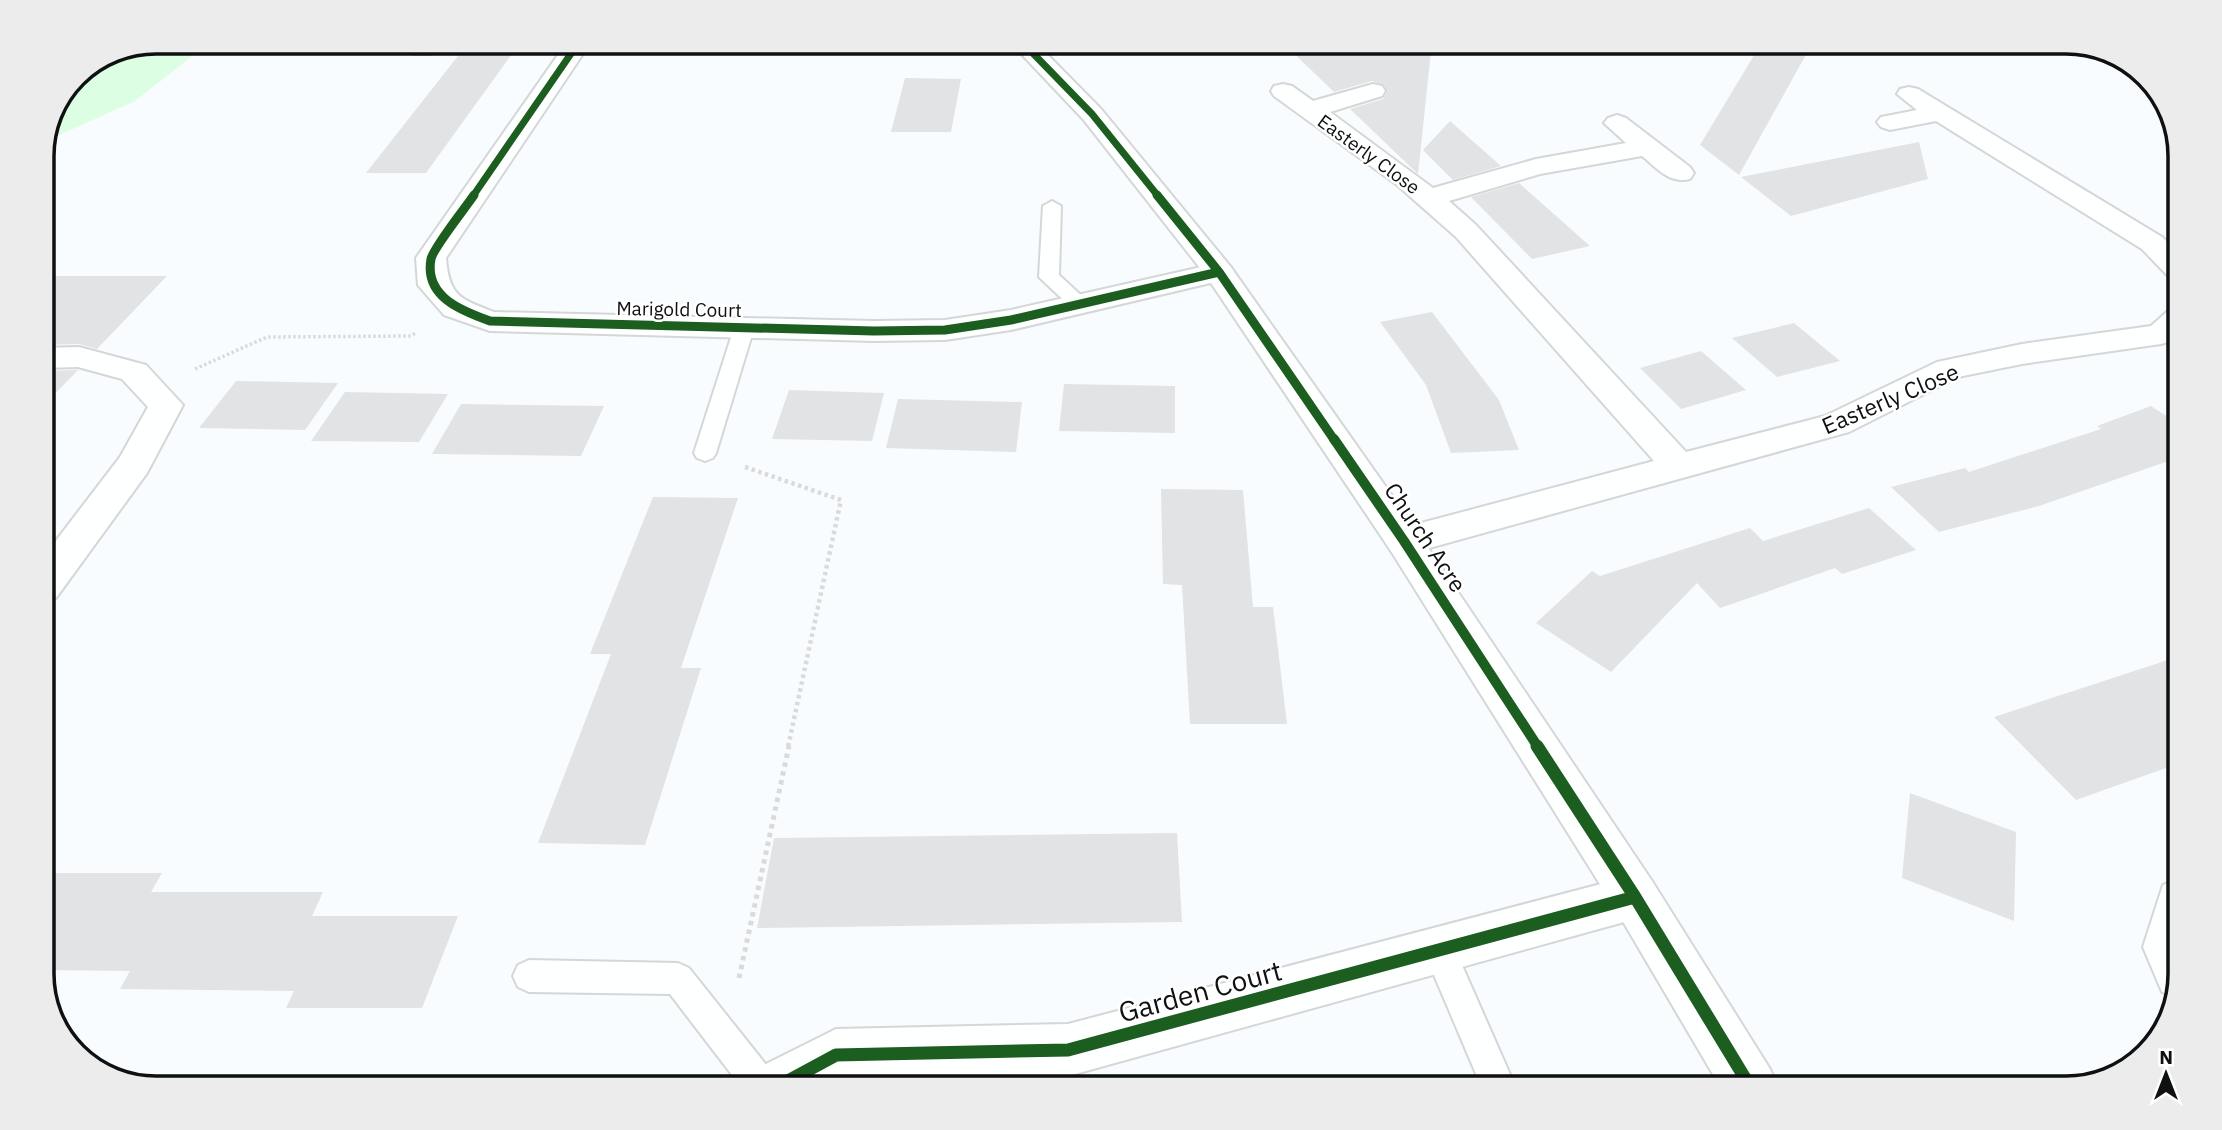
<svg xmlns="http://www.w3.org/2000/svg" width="2222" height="1130" viewBox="0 0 2222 1130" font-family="'IBM Plex Sans',sans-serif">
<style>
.green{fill:#dcfee2}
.building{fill:#e1e3e5}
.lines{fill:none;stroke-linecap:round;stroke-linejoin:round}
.service-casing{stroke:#d4d6d8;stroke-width:4}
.minor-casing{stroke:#d4d6d8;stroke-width:4}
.tertiary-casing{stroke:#d4d6d8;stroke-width:4}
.path-far3{stroke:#dadada;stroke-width:2.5;stroke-dasharray:2.5 2.5;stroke-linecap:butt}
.path-far2{stroke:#dadada;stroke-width:3.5;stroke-dasharray:2.5 2.5;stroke-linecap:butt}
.path-far1{stroke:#dadada;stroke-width:4.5;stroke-dasharray:3.5 3.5;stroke-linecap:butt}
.path{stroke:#dadada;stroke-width:5;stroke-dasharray:4.5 4.5;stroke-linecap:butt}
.service{fill:#feffff;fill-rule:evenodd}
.minor{fill:#feffff;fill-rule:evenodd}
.tertiary{fill:#feffff;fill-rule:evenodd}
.cycleway-far3-casing{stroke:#fff;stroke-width:10}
.cycleway-far2-casing{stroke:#fff;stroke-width:12}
.cycleway-far1-casing{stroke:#fff;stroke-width:15}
.cycleway-casing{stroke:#fff;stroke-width:18}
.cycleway-far3{stroke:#1b5e20;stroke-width:7}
.cycleway-far2{stroke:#1b5e20;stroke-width:9}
.cycleway-far1{stroke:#1b5e20;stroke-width:10}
.cycleway{stroke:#1b5e20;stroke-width:13}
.labels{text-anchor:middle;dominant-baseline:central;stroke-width:5;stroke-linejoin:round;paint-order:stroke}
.far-street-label{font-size:19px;fill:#0e1011;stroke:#fff}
.street-label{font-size:23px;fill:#0e1011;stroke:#fff}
.near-street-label{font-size:28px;fill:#0e1011;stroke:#fff}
.rim{fill:none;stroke:#0e1011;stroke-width:3.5}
</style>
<rect width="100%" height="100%" fill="#f9fcfe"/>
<path class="green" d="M156,42H210L135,101L46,141L76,75Z"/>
<path class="building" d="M469,42H495L512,54L426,173H366Z
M1282,42H1432L1418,174L1350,109L1383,99L1387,92L1384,85L1372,81L1334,92Z
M1762,42H1813L1739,175L1700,145Z
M905,78L961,79L951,132H891Z
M1450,121L1501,166L1453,180L1423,150Z
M1919,142L1928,179L1791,216L1741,177Z
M1519,183L1590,246L1532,259L1471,197Z
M42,276H167L97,349L79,344L42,345Z
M1432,312L1499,400L1519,450L1451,453L1426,385L1380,322Z
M1794,323L1840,361L1777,377L1732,338Z
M1701,351L1746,390L1681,409L1640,368Z
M78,370L42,407V371Z
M236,381L338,383L305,430L199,428Z
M1064,384L1175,386V433L1059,431Z
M789,390L884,393L872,441L772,439Z
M345,392L448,394L419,442L311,441Z
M898,399L1022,402L1016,452L886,448Z
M461,404L604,406L581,456L432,454Z
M2151,406L2180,425V457L2039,506L1939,532L1891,487L1965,468L1969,472L2101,429L2097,426Z
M1161,489L1243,490L1253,607H1273L1287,724H1190L1182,585L1163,584Z
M653,497L738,498L681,668H701L645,845L538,843L611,654H590Z
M1869,508L1916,550L1842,574L1835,568L1720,608L1697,583L1611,672L1536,623L1592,571L1600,576L1750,528L1763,541Z
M2180,656V763L2076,800L1994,717Z
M1910,793L2016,832L2014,921L1902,878Z
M1177,833L1182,922L757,928L774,838Z
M42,873H162L151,892H323L312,916H458L422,1008H286L294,991L120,989L130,971L42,970Z"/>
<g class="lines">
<g class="service-casing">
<path id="service" d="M1052,201L1061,206L1059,275L1086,300L1089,304L1086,308H1072L1039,277L1043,206Z
M744,322L751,324L754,328L716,453L713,458L705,461L697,458L694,453L734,328L737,324Z
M1439,934L1450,938L1516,1088H1482L1423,949L1428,938Z
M529,960L678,963L689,968L775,1076L780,1088H742L670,994L529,992L518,987L513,976L518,965Z"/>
</g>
<g class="minor-casing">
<path id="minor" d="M415,42H439L430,54H414L410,49Z
M567,42H591L446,258C449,296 460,299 494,312L874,321L945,320L1011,310L1219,263L1230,266L1234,272L1230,278L1219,281L1011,330L945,340L874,341L490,331L444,315L418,285L416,258Z
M1283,84L1292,86L1313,101L1373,84L1382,86L1385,91L1382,96L1330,112L1433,188L1536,159L1626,143L1604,123L1608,118L1617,115L1626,118L1690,167L1694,173L1690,179C1669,184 1657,168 1642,156L1540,174L1449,201L1476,225L1686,452L1825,416L1937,362L2022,344L2151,326L2169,310L2180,308V334L2172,341L2161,344L2022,364L1958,377L1849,432L1404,555L1391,551L1385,541L1391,531L1654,461L1456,237L1397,185L1274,96L1271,91L1274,86Z
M1909,87L1918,89L2162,237L2180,254V280L2169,277L2142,249L1936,121L1890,130L1881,127L1877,122L1881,117L1917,110L1897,94L1900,89Z
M79,347L146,365L183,405L147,473L56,598L42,603V559L120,457L148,407L122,379L78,367L42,368V348Z
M1635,875L1652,881L1659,897L1652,913L1635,919L1068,1076L841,1081L828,1088H748L756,1069L836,1029L1068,1024Z
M2180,879V974L2175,997L2162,992L2143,947L2163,885Z"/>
</g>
<g class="tertiary-casing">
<path id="tertiary" d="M1010,42H1035L1101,109L1230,266L1417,531L1652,881L1770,1069L1778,1088H1721L1618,913L1391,551L1207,277L1083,119Z"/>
</g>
<path class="path-far3" d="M2072,43L2151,84"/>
<path class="path-far2" d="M195,369L267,337L411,336L417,332"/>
<path class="path-far1" d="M745,467L841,500L788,747"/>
<path class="path" d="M739,978L789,746"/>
<use href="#service" class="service"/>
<use href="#minor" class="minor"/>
<use href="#tertiary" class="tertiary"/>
<g class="cycleway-far3-casing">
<path id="cycleway-far3" d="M1022,42L1092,114L1158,196
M473,196L579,42"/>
</g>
<g class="cycleway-far2-casing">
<path id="cycleway-far2" d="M474,195C466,207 433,248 431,259C424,297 462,311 490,321L874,331L945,330L1011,320L1219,272
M1157,195L1219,272L1335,441"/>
</g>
<g class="cycleway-far1-casing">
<path id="cycleway-far1" d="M1334,439L1404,541L1538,747"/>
</g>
<g class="cycleway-casing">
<path id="cycleway" d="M1537,746L1635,897L1751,1088
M775,1088L836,1055L1068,1050L1635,897"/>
</g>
<use href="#cycleway-far3" class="cycleway-far3"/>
<use href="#cycleway-far2" class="cycleway-far2"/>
<use href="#cycleway-far1" class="cycleway-far1"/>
<use href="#cycleway" class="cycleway"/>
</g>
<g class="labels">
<g class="far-street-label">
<text transform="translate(1369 154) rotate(36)">Easterly Close</text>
<text transform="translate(679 309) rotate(1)">Marigold Court</text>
</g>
<g class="street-label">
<text transform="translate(1890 398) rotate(-23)">Easterly Close</text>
<text transform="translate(1426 537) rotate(56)">Church Acre</text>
</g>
<g class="near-street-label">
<text transform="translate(1200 991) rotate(-15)">Garden Court</text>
</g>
</g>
<path d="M0 0H2222V1130H0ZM156 54H2066A102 102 0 0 1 2168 156V974A102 102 0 0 1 2066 1076H156A102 102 0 0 1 54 974V156A102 102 0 0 1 156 54Z" fill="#ececec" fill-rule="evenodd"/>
<path class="rim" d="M156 54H2066A102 102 0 0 1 2168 156V974A102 102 0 0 1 2066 1076H156A102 102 0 0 1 54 974V156A102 102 0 0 1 156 54Z"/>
<g transform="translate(2166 1074)" stroke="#ffffff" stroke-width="5" paint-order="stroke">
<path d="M0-5L12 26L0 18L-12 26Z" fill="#0e1011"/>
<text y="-10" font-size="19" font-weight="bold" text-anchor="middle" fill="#0e1011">N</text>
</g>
</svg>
